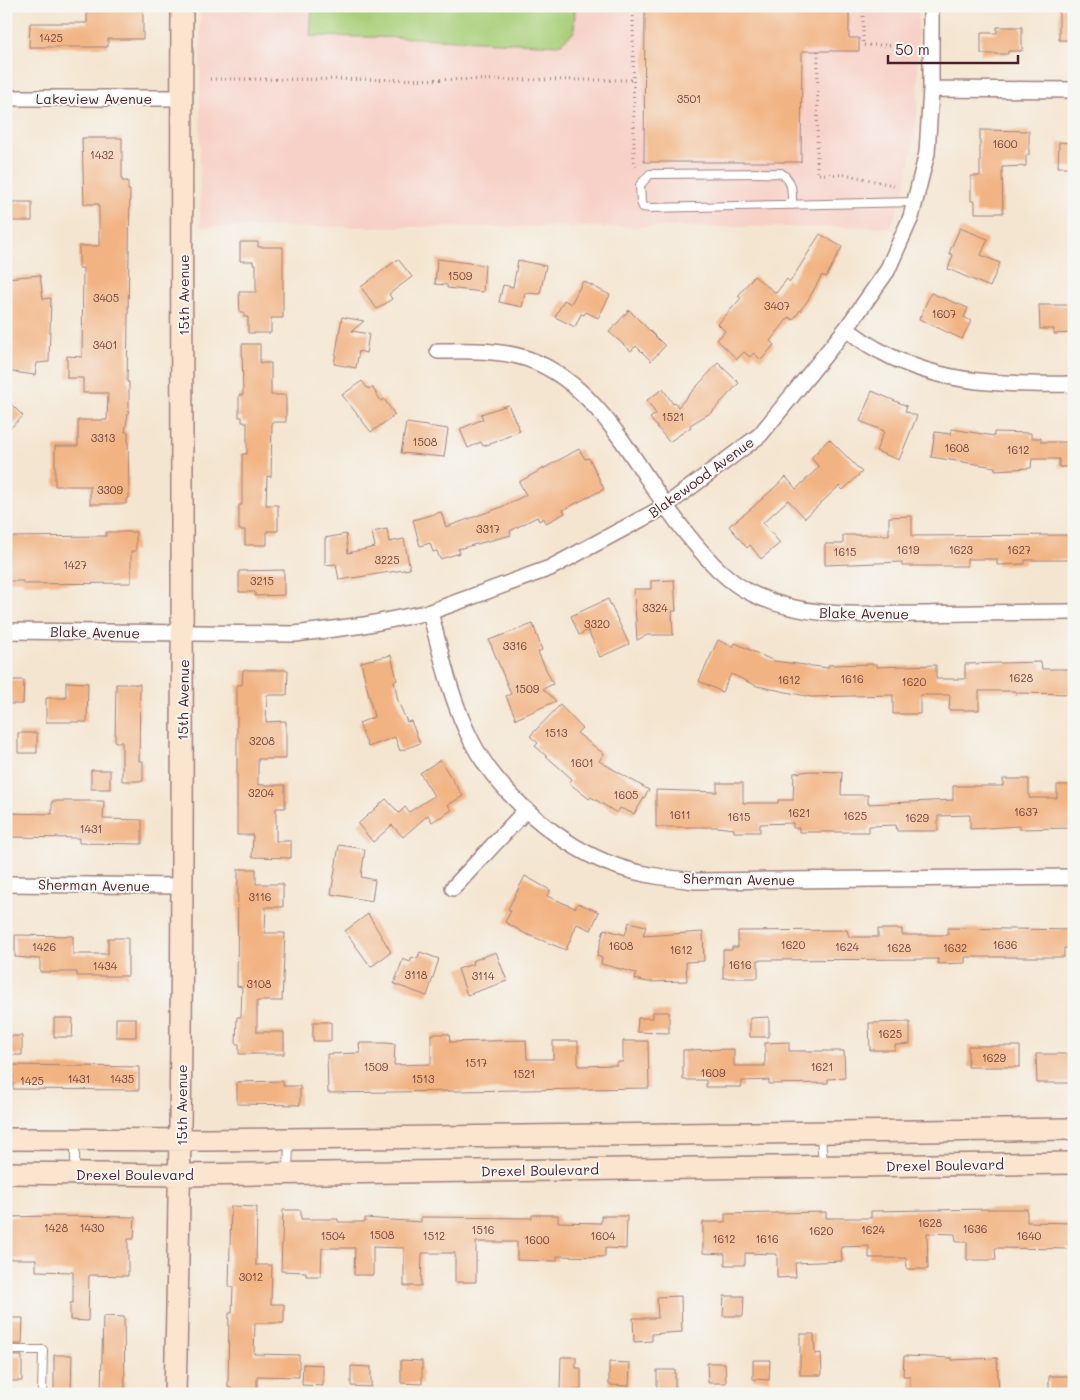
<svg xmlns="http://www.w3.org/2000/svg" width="1080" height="1400" viewBox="0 0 1080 1400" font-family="Mali,sans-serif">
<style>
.built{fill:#f7d1c8}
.green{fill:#a9cf79;stroke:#7a7752}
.building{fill:#f2b382}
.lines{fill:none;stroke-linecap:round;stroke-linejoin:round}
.lane-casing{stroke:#9f827e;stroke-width:10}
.street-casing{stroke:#9f827e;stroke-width:18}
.secondary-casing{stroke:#9f827e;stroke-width:24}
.path{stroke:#9f827e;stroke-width:3;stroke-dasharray:1 4;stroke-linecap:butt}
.lane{stroke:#fff;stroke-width:8}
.street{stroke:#fff;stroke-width:15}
.secondary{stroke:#fce5cf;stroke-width:21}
.labels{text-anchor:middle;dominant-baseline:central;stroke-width:4;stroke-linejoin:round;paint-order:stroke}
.number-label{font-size:11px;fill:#744441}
.street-label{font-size:14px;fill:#4a1f2b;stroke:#f6f6f2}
</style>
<rect width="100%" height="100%" fill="#f6f6f2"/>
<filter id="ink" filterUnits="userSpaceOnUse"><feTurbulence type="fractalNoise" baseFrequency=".02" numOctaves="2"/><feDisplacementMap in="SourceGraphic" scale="10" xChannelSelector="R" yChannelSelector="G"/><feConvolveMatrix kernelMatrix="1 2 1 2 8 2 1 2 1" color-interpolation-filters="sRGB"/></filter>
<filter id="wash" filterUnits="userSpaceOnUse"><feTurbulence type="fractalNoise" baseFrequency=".0096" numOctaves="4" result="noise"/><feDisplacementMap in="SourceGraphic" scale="20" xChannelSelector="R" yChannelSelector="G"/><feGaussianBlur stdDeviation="1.12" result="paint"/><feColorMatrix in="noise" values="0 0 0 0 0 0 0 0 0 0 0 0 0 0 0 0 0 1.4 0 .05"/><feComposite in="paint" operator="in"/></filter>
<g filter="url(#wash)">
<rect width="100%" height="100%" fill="#f4e5d0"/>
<path class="built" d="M200,6H918V97L915,136L903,196L891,227H200Z"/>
<path class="green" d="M312,6H575L574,32L559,45L418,38L310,36Z"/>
<g id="blocks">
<path class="building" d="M645,6H849V38H859V51H802L801,162H644Z
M1059,8H1074V40H1059Z
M87,9L143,10V39H108V47H29L30,23H87Z
M997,27H1022V51H1008V54H981V33H997Z
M980,130L1029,131V155H1026V166L1002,167L1003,213H975V201H971V176H980Z
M82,138H122V181H128V190H130L127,382H129V408L125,432H128L129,498L126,499V504H90V486H55V446H78V420H107L108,393H83V378H67V356L82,357L83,268H79V246H99V204H84Z
M1059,142L1074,143V167H1058Z
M12,202H32V221H12Z
M960,228L988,239L981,255L1000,263L990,287L948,269L953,255L949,253Z
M820,234L842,247L826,277L822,275L808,300L793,320L789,317L770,341L774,345L761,360L754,353L750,357L744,352L737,359L717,340L725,331L718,324L741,298L738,296L754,276L776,293L787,279L790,282Z
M240,242H258V247H283V318H271V333H248V317H244V312H240L239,292H256V264H253V261H240Z
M398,259L412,277L389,294L392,299L377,309L361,287Z
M437,259L485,265L483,292L447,288V285L435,284Z
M518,260L546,266L540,294L525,293L522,307L499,302L503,285L513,287Z
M40,275L43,299L51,298L49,362L37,363L35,375L6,371V278Z
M583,281L610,295L598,318L586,312L584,315L581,314L575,327L555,317L564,300L571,304Z
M931,293L968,308L964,317L971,321L962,339L919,319Z
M1039,305H1074V333L1054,334V329H1040Z
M629,310L665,346L651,361L636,346L631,351L609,332Z
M342,317L364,321L352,331L369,334L366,353L359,351L356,368L334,364Z
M242,344H260V363H271V395H286V422H272L271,477L267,476L266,505H278V531H267V545H245V530H239V505H242V454H247V422H242V417H239V395H243Z
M718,363L739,383L712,412L690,425L691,427L669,442L650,418L656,414L647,400L663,389L673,404L675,402L678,407Z
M362,381L368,389L372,387L381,401L384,399L395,415L371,432L342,395Z
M872,391L907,406L905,411L917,416L899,460L876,451L884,431L860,421Z
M6,399L23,416L6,432Z
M508,405L520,431L493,443L483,446L481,442L468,448L460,429L483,419L481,414Z
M406,423L448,429L444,457L401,453Z
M952,429L994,436V432L1031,433V438H1041V442H1074V467H1059V459H1032L1031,468L995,470V467L931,457L935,432L951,434Z
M829,439L862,472L843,490L839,486L805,518L788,500L763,523L780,543L761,559L750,545L747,548L729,526L752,508L786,477L796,489L819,467L811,458Z
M579,449L585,459L589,458L604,489L563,510L565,513L546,523L544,518L539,521L537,517L510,531L511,535L458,549L460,553L440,559L437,551L433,552L430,543L420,546L413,520L441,512L446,527L499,508L526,495L519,482Z
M912,516V536L1074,535V560H1025V564L997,565V559H967V566H902V562L825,565V544H843V535H889V517Z
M387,529L389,542L404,539L410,569L339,580L336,564L325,565V538L346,534L348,553L375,547L372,532Z
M106,532H136V551H131V583L23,584V581H8V537L106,536Z
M284,570V595L255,596V592H239V571Z
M674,580L676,611H672L673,635H647L637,640L634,589H651V581Z
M608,599L629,644L600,657L588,630L579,635L571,616Z
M533,624L542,650L538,652L553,684L543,689L556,701L516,719L506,696L511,694L489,640Z
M718,640L733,647L735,643L774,661L828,668V665L877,664V667L936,665V679H965V664L1041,662L1042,669H1074V694L1016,693V691H979V710H949L950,695H920V714H893V695L811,697L757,686L731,674L722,692L699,681Z
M391,655L397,680L394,681L398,701L407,722L411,721L420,743L400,751L395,737L368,747L359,723L374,717L361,662Z
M243,670H288L287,695H267L266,722L286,721V759H258V785H285V808H276V841H291V858L252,857L253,835H237V685H242Z
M6,680H24L23,704H6Z
M66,682L88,683L87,722H46V698H66Z
M116,684H140L139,761H143V781H122V742H115Z
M560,705L582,728L577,733L604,754L599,761L649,790L634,814L620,808L617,813L591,797L589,799L569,783L572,779L535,746L538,743L530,736Z
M18,733H37V753H18Z
M440,760L463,796L448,805L452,810L432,822L428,815L403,837L392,825L373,842L358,824L386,799L399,813L405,807L409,812L434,796L420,773Z
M91,770H110V789H91Z
M810,771L842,772L841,795H868V804L953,800V786H1003V779H1029V798H1057V785H1074V828L1019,829V826L970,829V815L938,816V831H897L896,825L869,826V832H799V828H793V823L760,824V832H734V829L718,827H656V790L717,792V783H743V803H778V800H793L794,773Z
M52,801H104L103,819L142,820V844L79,843V838L6,837V813L52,814Z
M339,845L365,849L361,877L375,880L372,901L331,894Z
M238,869H256V884H283V907H266L265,933H285L282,1001H257V1032H284V1054H239V1044H236L237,1017H241L242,987L237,986Z
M525,876L550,890L547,896L575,908L578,903L599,912L591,930L577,924L566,950L526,934L505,922L511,911L508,909Z
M368,914L391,952L371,967L345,931Z
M629,922L646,926L643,936L703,932L704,961L686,962L687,981L648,982L635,979L636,973L601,964L602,958L597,956L604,929L625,935Z
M948,928L1074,930V948H1064V957H965V963L938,964V959L758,960V978H723V950H732V947H738V931L847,930L849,937H878V929H902V935H948Z
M15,935L73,936V954H108V938H128V976H77V972H40V959L15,957Z
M420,952L439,959L427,996L394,984L403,959L410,962L412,957L417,959Z
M496,952L507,981L467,995L458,969L473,964L472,961Z
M653,1012H669V1033L637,1032L638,1018H653Z
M769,1017V1037H750V1018Z
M54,1018H73L72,1037H54Z
M116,1018H136V1037H116Z
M313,1022H331V1041H313Z
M910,1022V1044L895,1045V1050H870L869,1023Z
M431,1034H449L450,1042L526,1040L527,1059H553V1041H578V1066L617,1065V1062H623V1041H648L649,1088L328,1093L327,1054L360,1053L359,1043H385L395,1044L394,1065L431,1064Z
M6,1036H22V1055H6Z
M789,1042V1051H844L845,1078L828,1079V1083L769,1084V1080L742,1081V1087H706V1080H683V1050L734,1049V1066H765V1043Z
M968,1046H1020V1067H968Z
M1036,1054H1074V1083H1037Z
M13,1065L139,1067V1090L13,1089Z
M283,1081V1086H300V1105L237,1104V1082Z
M231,1206L257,1207L256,1265H272L271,1304H284V1323H255L254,1354L299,1355V1377L257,1376V1394H231V1388H228L229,1313H232L233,1287H229Z
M992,1209H1027V1222L1074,1223V1249L995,1248L996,1260H967V1242H956L955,1234L927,1233L928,1269H907L906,1258H869V1246L841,1247L842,1261L795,1263L796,1277L777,1278V1254L745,1253V1265H725V1254L703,1253V1222H725V1214L826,1212V1218H871V1211Z
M283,1210H301V1219H338V1222H365V1218L421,1222V1217L532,1218V1215H558V1222L601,1223V1216H627L626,1249L605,1248V1257L557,1256V1261L517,1260V1242H476V1282H455V1253H422L421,1286H404V1248L373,1247V1275H354L355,1248H322L321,1276H306V1272L281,1271Z
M53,1216L135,1217L134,1239H128V1276L89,1275L88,1321L70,1320V1303H73V1272L36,1271V1259H6L8,1217Z
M681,1296L682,1332L652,1334V1341L634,1342L633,1318H658L657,1297Z
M724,1296H744L743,1316H723Z
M103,1316L124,1317L125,1394H101Z
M6,1318H23L22,1344H6Z
M800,1334H814L815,1354L821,1353L822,1375H800Z
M54,1355H72L71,1394H54Z
M6,1356H22V1381H6Z
M904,1356L952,1358V1360L997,1358L999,1394H910V1376H903Z
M561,1357H576V1368H581V1390H560Z
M401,1360L422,1361V1384L401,1383Z
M753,1360H770L769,1380L753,1379Z
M609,1362L630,1363L629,1386L609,1385Z
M707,1363H725L726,1383H708Z
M303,1364L323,1365V1386L302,1385Z
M351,1366L371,1367V1387L351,1386Z
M657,1370H675V1390H657Z
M1049,1376H1074V1394H1049Z"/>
</g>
</g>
<g filter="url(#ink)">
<use href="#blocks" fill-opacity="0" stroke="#9f827e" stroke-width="1"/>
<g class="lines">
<g class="lane-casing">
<path id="lane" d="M792,205C792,191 793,181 781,173L650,174L640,185L641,202L643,207L650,208L915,202
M821,1135L823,1166
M288,1172L289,1141
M75,1173V1142
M6,1350H43L42,1394"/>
</g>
<g class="street-casing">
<path id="street" d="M931,89L1074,90
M6,98H182
M846,329C858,337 869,346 882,352C942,385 1007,385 1074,384
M438,351C468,351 499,349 528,359C605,386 640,479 690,538C708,560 728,583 755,595C809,620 868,614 926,614C975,613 1025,612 1074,612
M430,612C442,657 451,701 472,742C499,794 561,847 616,866C641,875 668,878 695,881L1074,877
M6,631L295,634L364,625L430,612L550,568L664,507L760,435L846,329L887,271L911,217L927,153L931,89V6
M6,884L181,886
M453,888L526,810"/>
</g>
<g class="secondary-casing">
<path id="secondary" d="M6,1139L208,1140L1074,1129
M6,1173L181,1175L1074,1163
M175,1394C187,931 180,469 182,6"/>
</g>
<path class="path" d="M633,6L634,162L639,169
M863,6V45H909
M818,51L817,174L849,175L896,186
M210,79L634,80"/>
<use href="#lane" class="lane"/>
<use href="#street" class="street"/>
<use href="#secondary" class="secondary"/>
</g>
</g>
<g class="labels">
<g class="number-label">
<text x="51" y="37">1425</text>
<text x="689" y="98">3501</text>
<text x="1005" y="143">1600</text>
<text x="102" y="154">1432</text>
<text x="460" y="275">1509</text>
<text x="106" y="297">3405</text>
<text x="777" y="305">3407</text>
<text x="944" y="313">1607</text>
<text x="105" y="344">3401</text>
<text x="673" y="416">1521</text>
<text x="103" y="437">3313</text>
<text x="425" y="441">1508</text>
<text x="957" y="447">1608</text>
<text x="1018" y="449">1612</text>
<text x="110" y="489">3309</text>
<text x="488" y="528">3317</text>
<text x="908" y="549">1619</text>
<text x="961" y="549">1623</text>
<text x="1019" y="549">1627</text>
<text x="845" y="551">1615</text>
<text x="387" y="559">3225</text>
<text x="75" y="564">1427</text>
<text x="262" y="580">3215</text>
<text x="655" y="607">3324</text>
<text x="597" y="623">3320</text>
<text x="515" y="645">3316</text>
<text x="1021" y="677">1628</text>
<text x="852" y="678">1616</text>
<text x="789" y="679">1612</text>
<text x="914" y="681">1620</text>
<text x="527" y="688">1509</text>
<text x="556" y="732">1513</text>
<text x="262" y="740">3208</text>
<text x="582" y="762">1601</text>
<text x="261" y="792">3204</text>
<text x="626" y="794">1605</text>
<text x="1026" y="811">1637</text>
<text x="799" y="812">1621</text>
<text x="680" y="814">1611</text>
<text x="855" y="815">1625</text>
<text x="739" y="816">1615</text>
<text x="917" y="817">1629</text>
<text x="91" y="828">1431</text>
<text x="260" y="896">3116</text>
<text x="793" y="944">1620</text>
<text x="1005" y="944">1636</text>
<text x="621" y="945">1608</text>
<text x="44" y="946">1426</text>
<text x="847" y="946">1624</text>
<text x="899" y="947">1628</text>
<text x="955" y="947">1632</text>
<text x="681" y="949">1612</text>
<text x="740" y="964">1616</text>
<text x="105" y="965">1434</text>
<text x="416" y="974">3118</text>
<text x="483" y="975">3114</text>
<text x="259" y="983">3108</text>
<text x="890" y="1033">1625</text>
<text x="994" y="1057">1629</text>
<text x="476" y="1062">1517</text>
<text x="376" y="1066">1509</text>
<text x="822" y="1066">1621</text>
<text x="713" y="1072">1609</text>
<text x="524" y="1073">1521</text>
<text x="79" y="1078">1431</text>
<text x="122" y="1078">1435</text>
<text x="423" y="1078">1513</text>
<text x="32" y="1080">1425</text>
<text x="930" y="1222">1628</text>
<text x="56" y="1227">1428</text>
<text x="92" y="1227">1430</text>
<text x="975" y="1228">1636</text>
<text x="483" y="1229">1516</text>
<text x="873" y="1229">1624</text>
<text x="821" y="1230">1620</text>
<text x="382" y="1234">1508</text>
<text x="333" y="1235">1504</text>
<text x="434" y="1235">1512</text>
<text x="603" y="1235">1604</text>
<text x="1029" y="1235">1640</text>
<text x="724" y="1238">1612</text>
<text x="767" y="1238">1616</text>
<text x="537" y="1239">1600</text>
<text x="251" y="1276">3012</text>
</g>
<g class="street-label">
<text x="94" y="98">Lakeview Avenue</text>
<text transform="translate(183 295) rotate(-90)">15th Avenue</text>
<text transform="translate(701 477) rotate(-36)">Blakewood Avenue</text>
<text transform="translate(864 613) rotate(1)">Blake Avenue</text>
<text transform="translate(95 632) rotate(1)">Blake Avenue</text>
<text transform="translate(183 700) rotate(-89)">15th Avenue</text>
<text transform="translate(739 879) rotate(1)">Sherman Avenue</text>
<text transform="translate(94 885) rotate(1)">Sherman Avenue</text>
<text transform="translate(181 1105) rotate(-90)">15th Avenue</text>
<text transform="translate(945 1165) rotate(-1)">Drexel Boulevard</text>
<text transform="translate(540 1170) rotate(-1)">Drexel Boulevard</text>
<text x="135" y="1174">Drexel Boulevard</text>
</g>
</g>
<rect width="1080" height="1400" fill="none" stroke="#f6f6f2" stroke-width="25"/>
<path d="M888 55v8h130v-8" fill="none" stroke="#4a1f2b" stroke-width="2.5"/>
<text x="895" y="55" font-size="15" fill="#4a1f2b" stroke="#f6f6f2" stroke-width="4" paint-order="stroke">50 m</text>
</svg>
